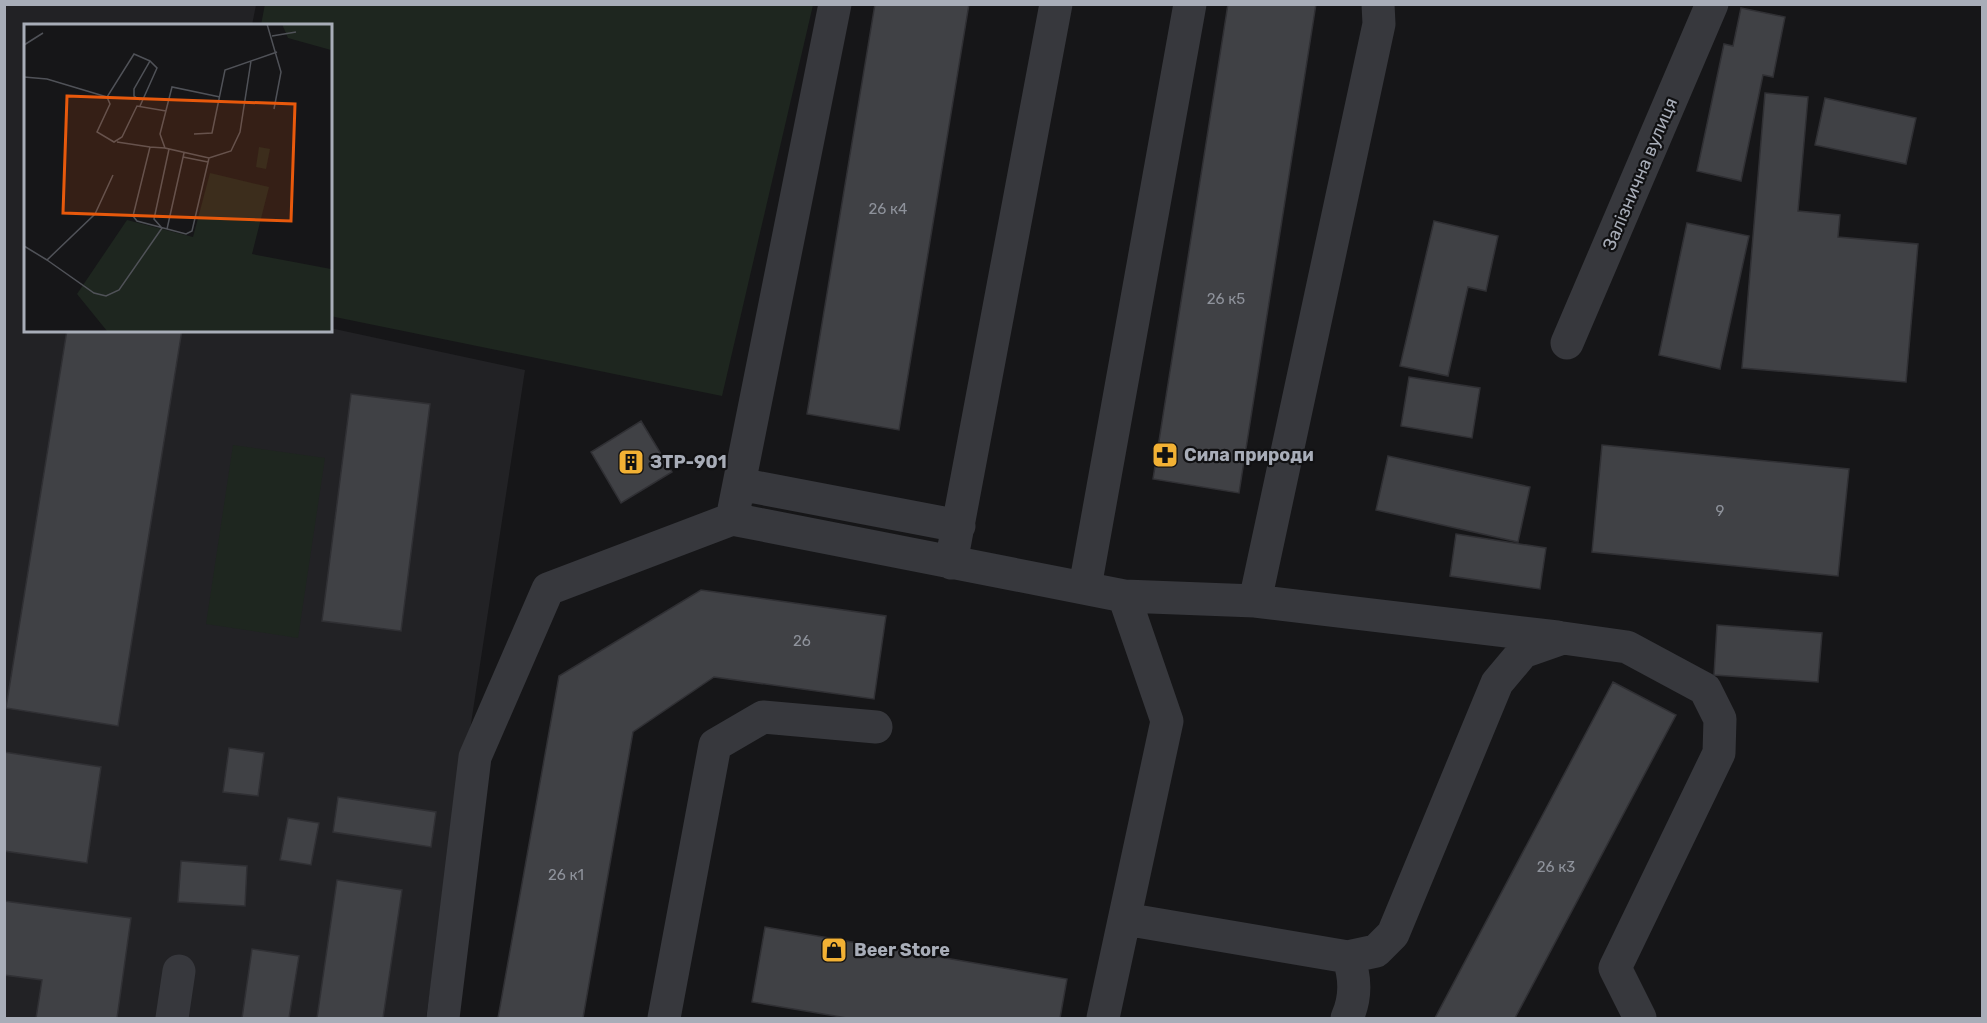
<svg xmlns="http://www.w3.org/2000/svg" width="1987" height="1023" viewBox="0 0 1987 1023" font-family="Rubik,sans-serif">
<style>
.built{fill:#222225}
.green{fill:#1e261f}
.building{fill:#404145;stroke:#303034;stroke-width:1.5}
.lines{fill:none;stroke-linecap:round;stroke-linejoin:round}
.minor{stroke:#37383d;stroke-width:33}
.labels{text-anchor:middle;dominant-baseline:central;stroke-width:4.5;stroke-linejoin:round;paint-order:stroke}
.number-label{font-size:15px;fill:#8e929b}
.street-label{font-size:18px;fill:#a8adb8;stroke:#111113}
.poi-label{font-size:18px;font-weight:bold;fill:#a8adb8;stroke:#111113;text-anchor:start}
.inset-road{fill:none;stroke:#505258;stroke-width:1.5}
.view{fill:#e8590c;fill-opacity:0.15;stroke:#e8590c;stroke-width:3}
.inset-edge{fill:none;stroke:#a8adb8;stroke-width:3}
</style>
<rect width="100%" height="100%" fill="#161618"/>
<path class="built" d="M5,5H256L252,25L26,26V330H330V328L525,370L426,1018H5Z"/>
<path class="green" d="M265,4L813,5L722,396L330,316V26L261,25Z
M233,445L325,458L298,638L206,624Z"/>
<path class="building" d="M875,4H969L899,430L807,414Z
M1228,4H1316L1239,493L1153,479Z
M1741,8L1785,17L1773,77L1763,75L1741,181L1697,171L1724,44L1733,46Z
M1765,93L1808,97L1798,211L1840,215L1838,237L1918,244L1906,382L1742,368Z
M1825,98L1916,118L1906,164L1815,145Z
M1434,221L1498,236L1486,291L1468,287L1448,376L1400,366Z
M1687,223L1749,236L1720,369L1659,355Z
M67,330H182L118,726L6,708Z
M1409,377L1480,388L1472,438L1401,426Z
M351,394L430,404L401,631L322,621Z
M641,421L672,472L621,503L591,452Z
M1602,445L1849,469L1838,576L1592,552Z
M1388,456L1530,487L1518,542L1376,510Z
M1456,534L1546,548L1540,589L1450,576Z
M701,590L886,616L874,699L714,677L633,732L583,1018H498L559,676Z
M1717,625L1822,633L1818,682L1714,675Z
M1613,682L1676,715L1515,1018H1435Z
M229,748L264,753L258,796L223,792Z
M4,752L101,767L87,863L4,851Z
M338,797L436,812L431,847L333,832Z
M288,818L319,823L311,865L280,860Z
M181,861L247,866L245,906L178,902Z
M337,880L402,890L383,1018H317Z
M4,901L131,918L117,1018H36L42,980L4,975Z
M765,927L1067,979L1060,1018H847L752,1002Z
M252,949L299,956L289,1018H242Z"/>
<g class="lines">
<path class="minor" d="M1567,343L1712,4
M739,484L959,526
M732,519L835,4
M951,563L1056,4
M1085,587L1190,4
M1124,596L1255,601L1379,24L1378,4
M1255,601L1557,637
M1125,919L1348,957L1376,951L1393,934L1497,683L1523,652L1563,638L1627,647L1705,689L1720,719L1719,753L1615,968L1640,1018
M172,1018L179,971
M443,1018L475,757L548,589L732,519L1124,596L1167,721L1103,1018
M664,1018L715,745L763,717L876,727
M1347,1018C1356,998 1356,978 1348,957"/>
</g>
<defs>
<g id="pharmacy-square" transform="scale(1.35)"><rect x="-9" y="-9" width="18" height="18" rx="4" fill="#f2b134" stroke="#111113"/><path d="M-2-6h4v4h4v4h-4v4h-4v-4h-4v-4h4Z" fill="#111"/></g>
<g id="building-square" transform="scale(1.35)"><rect x="-9" y="-9" width="18" height="18" rx="4" fill="#f2b134" stroke="#111113"/><path d="M-4-6H4V6H1V3H-1V6H-4ZM-2.5-4.3h1.7v1.8h-1.7ZM.8-4.3h1.7v1.8H.8ZM-2.5-1h1.7V.8h-1.7ZM.8-1h1.7V.8H.8Z" fill="#111"/></g>
<g id="shop-square" transform="scale(1.35)"><rect x="-9" y="-9" width="18" height="18" rx="4" fill="#f2b134" stroke="#111113"/><path d="M-5-2.5h2.3a2.7 3.5 0 0 1 5.4 0H5L5.5 6h-11ZM-1.5-2.5h3a1.5 2.3 0 0 0-3 0Z" fill="#111"/></g>
</defs>
<g fill-rule="evenodd">
<use href="#pharmacy-square" x="1165" y="455"/>
<use href="#building-square" x="631" y="462"/>
<use href="#shop-square" x="834" y="950"/>
</g>
<g class="labels">
<g class="number-label">
<text x="888" y="209">26 к4</text>
<text x="1226" y="299">26 к5</text>
<text x="1720" y="511">9</text>
<text x="802" y="641">26</text>
<text x="1556" y="867">26 к3</text>
<text x="566" y="875">26 к1</text>
</g>
<g class="street-label">
<text transform="translate(1640 174) rotate(-67)">Залізнична вулиця</text>
</g>
<g class="poi-label">
<text x="1184" y="455">Сила природи</text>
<text x="650" y="462">ЗТР-901</text>
<text x="854" y="950">Beer Store</text>
</g>
</g>
<g transform="translate(24 24)">
<rect width="308" height="308" fill="#161618"/>
<path d="M258,0H307V26L264,14ZM235,123L246,125L242,145L232,143ZM186,149L245,163L228,230L307,245V307H83L53,270L103,196L169,213Z" fill="#1e261f"/>
<path class="inset-road" d="M243,0L257,48L250,85M248,12L272,8M0,21L19,9M126,37L110,30L83,73L86,80L73,108L90,118L98,113L113,82L142,87M0,53L23,55L83,73M196,73L148,63L136,110L141,124L185,134L207,127L216,108L227,37M116,76L110,72V65L126,37L133,44L116,82M170,110L188,109L201,46L253,28M93,118L126,123M141,124L126,123L109,192L113,197L162,210L168,207L185,134M159,133L184,138M143,205L160,129M0,222L23,236L71,190L89,151M23,236L70,269L82,272L95,266L138,204L130,195L145,125"/>
<path class="view" d="M43,72L271,80L267,197L39,189Z"/>
<rect width="308" height="308" class="inset-edge"/>
</g>
<rect width="1987" height="1023" fill="none" stroke="#a8adb8" stroke-width="12"/>
</svg>
